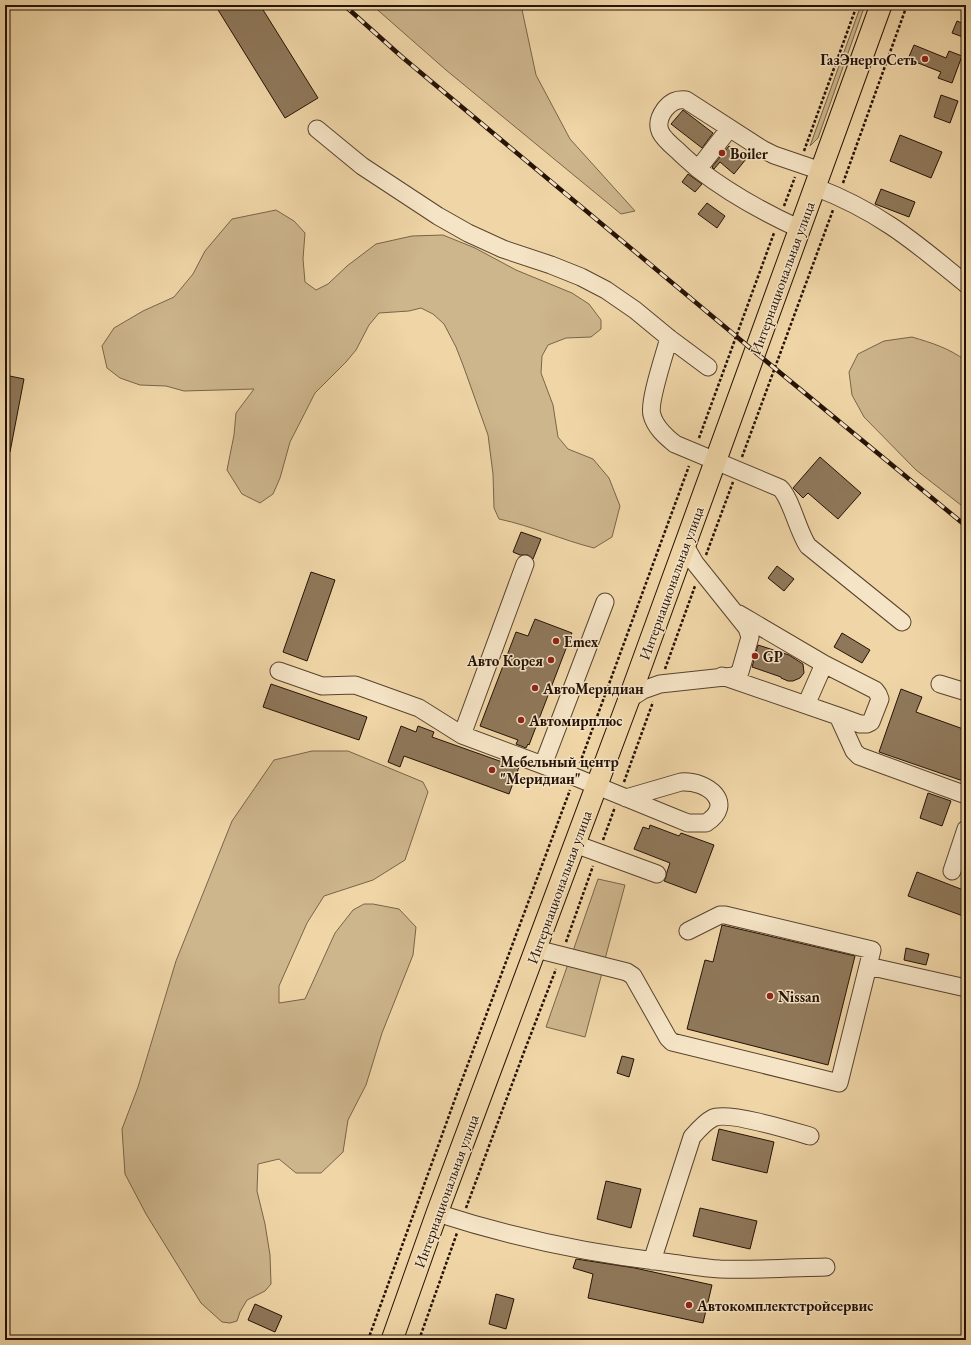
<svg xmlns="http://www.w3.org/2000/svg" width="971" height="1345" viewBox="0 0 971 1345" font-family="'EB Garamond',serif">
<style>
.green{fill:#cdb58c;stroke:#796449}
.building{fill:#8f785a;stroke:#251206}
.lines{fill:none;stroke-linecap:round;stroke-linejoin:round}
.minor-casing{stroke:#58432e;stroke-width:19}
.major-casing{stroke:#251206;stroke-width:23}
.path{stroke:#251206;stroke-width:2.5;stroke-dasharray:3 2;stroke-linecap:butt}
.minor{stroke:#f5e4c6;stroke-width:17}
.major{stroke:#f0d6a7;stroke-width:21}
.rail-casing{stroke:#251206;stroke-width:4.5}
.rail{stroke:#f5e4c6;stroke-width:3;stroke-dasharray:9;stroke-linecap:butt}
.poi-dot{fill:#8f2418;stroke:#f5e4c6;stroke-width:1.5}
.labels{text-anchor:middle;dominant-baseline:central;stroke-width:3;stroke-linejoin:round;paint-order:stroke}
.poi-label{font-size:15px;font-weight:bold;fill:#251206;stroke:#f5e4c6;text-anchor:start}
.street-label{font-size:15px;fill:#251206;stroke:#f5e4c6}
</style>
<rect width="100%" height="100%" fill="#f0d6a7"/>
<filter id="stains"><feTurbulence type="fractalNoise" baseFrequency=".005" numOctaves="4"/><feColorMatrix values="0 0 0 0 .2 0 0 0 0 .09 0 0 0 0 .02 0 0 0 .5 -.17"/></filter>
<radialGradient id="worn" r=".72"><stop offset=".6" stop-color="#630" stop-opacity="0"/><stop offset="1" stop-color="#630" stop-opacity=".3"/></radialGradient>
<path class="green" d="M372,5H521L536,75L570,139L635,211L621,214L446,70Z
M861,5H865L818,138L810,146Z
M276,210L294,221L305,233L303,259L305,282L316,290L328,284L347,266L376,244L412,236L443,235L475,248L516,270L572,293L589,304L601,320V329L591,337L566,338L548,345L542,356L541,373L553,405L558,437L568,449L593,459L609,478L620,506L612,537L594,548C562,540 532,526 499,519L494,508L493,474L488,435L463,365L456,347L444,324L433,314L421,308L409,311L379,313L369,325L356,350L346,362L315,393L290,442L280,478L273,494L260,503L242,494L227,470L234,435L236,413L254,389L184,391L166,386L140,385L120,378L107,368L102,346L114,328L143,311L174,297L193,274L205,251L232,219Z
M912,337C932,343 949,348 966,361V509L916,470L864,417L852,395L849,372L858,354L884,341Z
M312,751H348L423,782L428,792L405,860L373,880L324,896L307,923L279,986V1003L305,999L335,933L353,910L364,904H373L399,909L416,927L413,955L382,1033L366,1085L348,1120L343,1152L321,1173H296L279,1159L258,1164L257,1191L265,1224L270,1255L271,1284L265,1291L247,1300L240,1312L237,1321L230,1323L222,1322L201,1303L146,1214L125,1174L122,1129L138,1087L176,961L232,821L274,760Z
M598,879L625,885L605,959L573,951Z
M568,964L602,973L585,1037L546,1027Z"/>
<path class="building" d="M215,5H260L318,98L285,118Z
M957,21L966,25V30L963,37L952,33Z
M914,45L946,58L949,51L962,56L952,83L938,78L941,72L908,59Z
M941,95L958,101L950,123L934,117Z
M683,110L713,133L702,148L671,124Z
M900,135L942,152L931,178L890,161Z
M729,146L746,159L734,174L720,162L714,169L712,167Z
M688,174L702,184L695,192L682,182Z
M881,189L915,202L909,217L875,204Z
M707,203L725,216L717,228L698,214Z
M5,375L24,379L10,452H5Z
M820,457L861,493L838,519L808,493L803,498L793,488Z
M521,532L541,539L533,559L528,555H520L513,552Z
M777,566L794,579L784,591L768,578Z
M311,572L335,580L307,661L283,652Z
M535,619L572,633L529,745L528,744L526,748L516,744L518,740L480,726L516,632L528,636Z
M842,633L870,650L862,663L834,647Z
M758,645L789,655L803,664L804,673L800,678L793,681H788L781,678V677L752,667Z
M271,684L367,717L359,740L263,707Z
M901,689L922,697L916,712L966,730V782L879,752Z
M401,726L416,732L418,726L434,732L432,737L508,764L509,763L519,767L509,794L404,756L400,767L388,762Z
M928,793L951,801L942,826L920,818Z
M650,825L679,836L681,833L714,845L696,893L664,881L666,877L667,872L670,863L634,849L643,827L649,829Z
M917,872L966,891V917L908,896Z
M722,925L855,956L828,1065L687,1029L705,960L713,962Z
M906,948L929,954L926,965L904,960Z
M622,1056L634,1059L629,1077L617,1073Z
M719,1129L774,1142L767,1173L712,1160Z
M606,1181L641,1189L631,1228L597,1219Z
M700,1208L757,1221L750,1249L693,1236Z
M576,1259L635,1268L712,1285L703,1323L588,1298L593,1274L573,1268Z
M496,1294L514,1299L506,1329L489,1324Z
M255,1304L282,1316L275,1332L248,1320Z"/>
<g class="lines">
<g class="minor-casing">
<path id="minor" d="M317,129L362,166L438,216L468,233L503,249L551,265L581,277L606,290L635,310L669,338L708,367
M729,129L698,169C730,194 763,212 800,229
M698,169C691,163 684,157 677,150C663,138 651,128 665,109C671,102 676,99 686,100L762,149L774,155L821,171
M815,187C841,197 867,210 891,226C917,243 941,264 966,284
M669,338C665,353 648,403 652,415C655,427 665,436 675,444L780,488C791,498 798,532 808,546L902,622
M739,614L824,664L875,690L878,694L880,699L871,722L867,724H860L838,716
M279,671L322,686L355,685L419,708L462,735L575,777L678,819L688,823H706C736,804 708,780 681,782L626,798
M722,676L838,716L854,751L859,756L966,795
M940,684L966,692
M629,699L643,690L660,684L734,676L740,672L750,637L747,628L695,563L684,544
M806,705L824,664
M462,735L525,564
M543,765L605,602
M575,844L657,874
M952,871L966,829
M536,949L627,972L633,976L668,1038L672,1042L839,1083L872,950L725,915H720L688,931
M868,966L966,988
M437,1213C511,1237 586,1253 663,1262C682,1264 701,1268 720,1269C755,1270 791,1268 826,1267
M652,1261L692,1137C698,1130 705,1122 713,1118C727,1111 793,1131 810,1136"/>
</g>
<g class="major-casing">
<path id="major" d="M392,1340L437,1213L629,699L881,5"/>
</g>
<path class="path" d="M804,151L857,5
M843,183L907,5
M784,206L795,177
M699,438L774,233
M742,457L833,210
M706,555L733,482
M665,669L695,586
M580,763L689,466
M624,782L653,702
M603,840L615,807
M566,942L593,866
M466,1208L524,1052L556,969
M368,1340L459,1088L570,790
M419,1340L457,1233"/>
<use href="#minor" class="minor"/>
<use href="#major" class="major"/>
<g class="rail-casing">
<path id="rail" d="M344,5L402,57L755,352L966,526"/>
</g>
<use href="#rail" class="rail"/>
</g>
<g class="poi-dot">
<circle cx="925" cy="59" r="4"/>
<circle cx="722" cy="153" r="4"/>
<circle cx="556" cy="641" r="4"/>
<circle cx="755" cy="656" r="4"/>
<circle cx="551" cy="660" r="4"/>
<circle cx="535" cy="688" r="4"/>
<circle cx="521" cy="720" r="4"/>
<circle cx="492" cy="770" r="4"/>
<circle cx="770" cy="996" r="4"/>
<circle cx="689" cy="1305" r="4"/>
</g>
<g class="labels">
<g class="poi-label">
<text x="917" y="59" text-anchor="end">ГазЭнергоСеть</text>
<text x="730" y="153">Boiler</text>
<text x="564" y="641">Emex</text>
<text x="763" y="656">GP</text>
<text x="543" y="660" text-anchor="end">Авто Корея</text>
<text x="543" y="688">АвтоМеридиан</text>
<text x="529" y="720">Автомирплюс</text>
<text x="500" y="761">Мебельный центр<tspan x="500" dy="17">"Меридиан"</tspan></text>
<text x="778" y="996">Nissan</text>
<text x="697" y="1305">Автокомплектстройсервис</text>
</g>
<g class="street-label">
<text transform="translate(782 278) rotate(-70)">Интернациональная улица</text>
<text transform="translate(671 583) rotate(-70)">Интернациональная улица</text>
<text transform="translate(559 887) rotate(-70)">Интернациональная улица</text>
<text transform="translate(446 1191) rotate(-70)">Интернациональная улица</text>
</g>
</g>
<rect width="971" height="1345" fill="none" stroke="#f0d6a7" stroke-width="20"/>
<rect x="6" y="6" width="959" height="1333" fill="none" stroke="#251206" stroke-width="2"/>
<rect x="10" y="10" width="951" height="1325" fill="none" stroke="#251206"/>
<rect width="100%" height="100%" filter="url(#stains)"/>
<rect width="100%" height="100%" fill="url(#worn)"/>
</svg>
